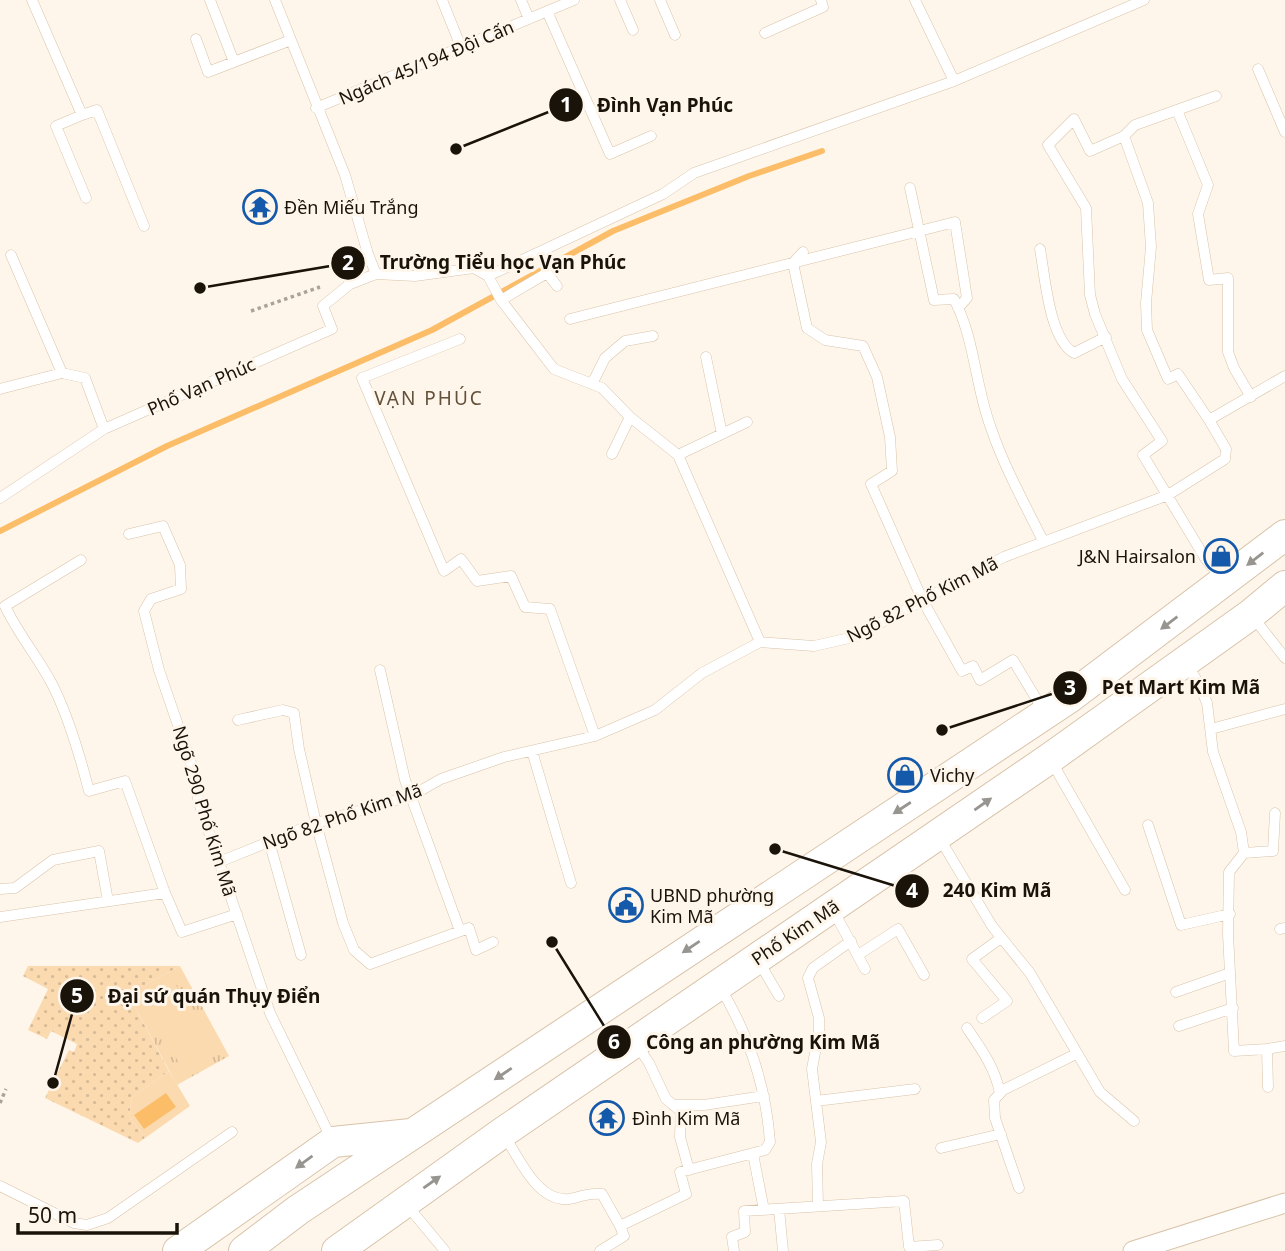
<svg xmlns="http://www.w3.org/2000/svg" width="1285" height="1251" viewBox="0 0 1285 1251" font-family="'Noto Sans',sans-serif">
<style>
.grass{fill:url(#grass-tufts)}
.garden{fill:url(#garden-dots)}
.pitch{fill:#fbdab0}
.water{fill:#fcbd68}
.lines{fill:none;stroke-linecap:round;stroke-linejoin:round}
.stream{stroke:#fcbd68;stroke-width:6}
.service-casing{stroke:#d8c3a9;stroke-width:11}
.minor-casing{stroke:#d8c3a9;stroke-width:21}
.primary-casing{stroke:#d8c3a9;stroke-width:32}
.path{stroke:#aba399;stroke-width:3.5;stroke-dasharray:3.5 3.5;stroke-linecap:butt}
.service{stroke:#fff;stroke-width:10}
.minor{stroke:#fff;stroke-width:19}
.primary{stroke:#fff;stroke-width:30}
.oneway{fill:#989591}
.labels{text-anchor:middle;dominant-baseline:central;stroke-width:6;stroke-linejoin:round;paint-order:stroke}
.street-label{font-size:18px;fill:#1a130a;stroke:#fff6eb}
.poi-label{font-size:18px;fill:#1a130a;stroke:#fff6eb;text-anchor:start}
.neighbourhood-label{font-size:19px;letter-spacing:2px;fill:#63513a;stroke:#fff6eb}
.leader{fill:none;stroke:#1a130a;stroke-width:2.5}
.callout-dot{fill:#1a130a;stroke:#fff6eb;stroke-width:2.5}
.mark-label{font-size:21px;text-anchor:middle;font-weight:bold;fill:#fff}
.callout-label{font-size:19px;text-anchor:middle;font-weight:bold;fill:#1a130a;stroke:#fff6eb;stroke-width:6;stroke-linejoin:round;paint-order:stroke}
</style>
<defs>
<pattern id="grass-tufts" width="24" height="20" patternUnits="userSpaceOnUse" patternTransform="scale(1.75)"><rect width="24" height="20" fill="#fbdab0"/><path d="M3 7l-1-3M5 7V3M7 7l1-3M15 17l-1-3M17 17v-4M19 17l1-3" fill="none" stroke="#d7ba96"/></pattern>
<pattern id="garden-dots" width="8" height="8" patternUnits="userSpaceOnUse" patternTransform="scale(1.75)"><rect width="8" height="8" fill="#fbdab0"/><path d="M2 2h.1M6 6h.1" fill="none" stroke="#d7ba96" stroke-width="1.8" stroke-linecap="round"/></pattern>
</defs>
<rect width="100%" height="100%" fill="#fff6eb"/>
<path class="grass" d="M180,966L229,1056L177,1085L128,994Z"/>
<path class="garden" d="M28,966H180L128,994L169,1071L132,1097L129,1116L145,1138L138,1143L45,1098L69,1050L74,1052L77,1044L51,1031L47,1039L28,1030L48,989L23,976Z"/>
<path class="pitch" d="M175,983L211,1051L181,1067L145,999Z
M169,1071L190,1106L145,1138L129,1116L132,1097Z"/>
<path class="water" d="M166,1093L176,1107L144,1129L134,1115Z"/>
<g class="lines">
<path class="stream" d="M0,531L167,446L432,330L613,231L749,176L822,151"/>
<g class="service-casing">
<path id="service" d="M32,0L82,115L97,110L144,226
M210,0L234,62
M275,0L345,175L368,254L376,274L415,276L474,268L488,276
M442,0L461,47
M521,0L529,19
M620,0L633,30
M660,0L675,35
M915,0L954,81
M547,11L610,154L651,136
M765,33L823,7L821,0
M196,39L208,72L291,40
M1258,69L1285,132
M1216,96L1135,125L1124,136L1090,151L1074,119L1048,145L1086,208L1090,295L1095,314L1122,379L1162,441L1143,455L1205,558L1222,579
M316,108L574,0
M1177,110L1208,185L1198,214L1209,280L1228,278V352L1234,368L1251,397
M82,115L56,126L86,198
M1124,136L1148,203L1151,247L1146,303L1147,330L1168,379L1178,374L1209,420
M910,188L934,300L954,299C975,339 975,386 991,428C1004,467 1025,504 1043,541
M1040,249C1045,276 1049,339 1074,353L1106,337
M803,252L793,263L807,328L825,340L863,346L877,377L890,437L892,471L871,484L923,601L962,671L973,666L980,680L1013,660L1043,710
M11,255L62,373
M488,276L663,194L694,173L954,81L1144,0
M488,276L501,300L554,369L602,388L630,417L678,455L760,642
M350,284L343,263L368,254
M501,300L547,273L557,286
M570,319L955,222L967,298L958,308
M460,339L362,378L444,571L461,559L477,581L511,576L525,607L550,609L595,736
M706,357L722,434
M592,384L605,358L625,341L653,336
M0,389L62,373L85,378L104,429
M612,454L630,417
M678,455L747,422
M0,498L104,429L332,329L323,306L350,284L376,274
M129,534L163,526L180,565L181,589L151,599L144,611L159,670L191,763L199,803L270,1013L332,1140
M81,560L5,606C18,634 38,657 52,684C69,717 80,756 89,791L125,781L165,893L182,932L237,914
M1253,617L1285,658
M1187,665L1198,682L1207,703L1213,752L1241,832L1244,853L1229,872L1228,934L1234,1051L1267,1049L1268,1087
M380,670L405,780L460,931
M238,720L283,710L294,713L299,749L316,823L343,923L354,950L370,964L469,928L476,950L493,942
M1211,729L1285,709
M532,751L571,883
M1054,760L1057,771L1125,890
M1148,825L1181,925L1230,914
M940,839L992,926L1030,973L1100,1092L1134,1121
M269,841L301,955
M1244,853L1273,851L1275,813
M219,862L316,823L411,796L441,779L504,757L595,736L655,710L702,673L760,642L814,646L854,637L1004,557L1168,495L1225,459L1226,449L1209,420L1285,376
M0,889L15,888L53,860L99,851L108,901
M833,910L865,969
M0,917L165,893
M1280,929L1285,928
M858,955L898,929L924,975
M759,962L779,996
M1176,992L1230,973
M982,1018L1007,1001L972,959L1001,938
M1179,1026L1233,1008
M967,1028C982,1050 995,1068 1000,1093
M637,1045L649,1063L666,1099L681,1111L680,1137L689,1170
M1267,1049L1285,1046
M816,1101L915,1089
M673,1105H704L764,1096
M505,1137C520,1159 537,1202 569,1199C583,1197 587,1192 602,1194L620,1226L686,1194L680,1172L765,1150L770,1142C766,1086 749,1035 720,987
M941,1148L1001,1134
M753,1154L764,1210
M0,1186L74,1223L87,1225L108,1218L232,1132
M1019,1188L995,1118L994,1100L1003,1090L1076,1054
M406,1204L445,1251
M818,1206L817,1164L821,1142L812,1069L819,1031V1018L808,978L813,968L851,941
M779,1209L783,1251
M600,1251L624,1236L620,1226
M734,1251L732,1237L745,1232L744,1211L904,1201L909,1247L938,1245"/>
</g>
<g class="minor-casing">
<path id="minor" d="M1133,1251L1285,1203"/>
</g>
<g class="primary-casing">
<path id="primary" d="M178,1251L333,1142L411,1134
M244,1251L298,1210L1069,698L1285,535
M337,1251L502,1133L1053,756L1250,615L1285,586"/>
</g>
<path class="path" d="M251,311L320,287
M0,1103L6,1089"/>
<use href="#service" class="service"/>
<use href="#minor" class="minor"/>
<use href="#primary" class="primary"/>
</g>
<defs><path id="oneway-solid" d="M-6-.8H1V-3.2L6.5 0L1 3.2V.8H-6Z" transform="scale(1.75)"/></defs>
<g class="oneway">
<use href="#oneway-solid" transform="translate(1255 559) rotate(142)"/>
<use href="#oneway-solid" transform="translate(1169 623) rotate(143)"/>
<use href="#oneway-solid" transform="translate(983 804) rotate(-35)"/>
<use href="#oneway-solid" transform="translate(902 808) rotate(147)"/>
<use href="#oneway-solid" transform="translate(691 947) rotate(146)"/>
<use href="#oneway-solid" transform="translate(503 1074) rotate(146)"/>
<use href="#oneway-solid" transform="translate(304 1162) rotate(144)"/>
<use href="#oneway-solid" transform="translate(432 1182) rotate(-35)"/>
</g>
<defs>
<g id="temple-ring" transform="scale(1.75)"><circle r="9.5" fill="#fff6eb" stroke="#155aaa" stroke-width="1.5"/><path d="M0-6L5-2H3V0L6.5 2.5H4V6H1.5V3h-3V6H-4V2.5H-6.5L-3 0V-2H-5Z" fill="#155aaa"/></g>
<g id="shop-ring" transform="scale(1.75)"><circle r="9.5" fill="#fff6eb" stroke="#155aaa" stroke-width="1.5"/><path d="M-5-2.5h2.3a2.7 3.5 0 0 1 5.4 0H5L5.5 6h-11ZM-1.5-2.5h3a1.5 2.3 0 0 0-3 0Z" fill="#155aaa"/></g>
<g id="civic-ring" transform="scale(1.75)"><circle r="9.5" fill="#fff6eb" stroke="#155aaa" stroke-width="1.5"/><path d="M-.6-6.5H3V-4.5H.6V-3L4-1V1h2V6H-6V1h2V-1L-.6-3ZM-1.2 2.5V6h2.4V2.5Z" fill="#155aaa"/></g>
</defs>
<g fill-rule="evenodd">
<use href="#temple-ring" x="260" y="207"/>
<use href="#shop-ring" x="1221" y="556"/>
<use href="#shop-ring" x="905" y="775"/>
<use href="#civic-ring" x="626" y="905"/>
<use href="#temple-ring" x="607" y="1118"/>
</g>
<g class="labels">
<g class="street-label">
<text transform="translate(426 62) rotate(-23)">Ngách 45/194 Đội Cấn</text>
<text transform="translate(201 386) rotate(-24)">Phố Vạn Phúc</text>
<text transform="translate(922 599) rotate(-27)">Ngõ 82 Phố Kim Mã</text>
<text transform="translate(205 811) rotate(73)">Ngõ 290 Phố Kim Mã</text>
<text transform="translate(342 816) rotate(-19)">Ngõ 82 Phố Kim Mã</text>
<text transform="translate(795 932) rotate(-34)">Phố Kim Mã</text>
</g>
<g class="poi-label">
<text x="284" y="207">Đền Miếu Trắng</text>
<text x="1196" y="556" text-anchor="end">J&amp;N Hairsalon</text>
<text x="930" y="775">Vichy</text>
<text x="650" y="895">UBND phường<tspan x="650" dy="21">Kim Mã</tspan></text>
<text x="632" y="1118">Đình Kim Mã</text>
</g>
<g class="neighbourhood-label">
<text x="429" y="398">VẠN PHÚC</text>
</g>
</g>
<path class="leader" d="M456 149L566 105M200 288L348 263M942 730L1070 688M775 849L912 891M53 1083L77 996M552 942L614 1042"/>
<g class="callout-dot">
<circle cx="456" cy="149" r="7"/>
<circle cx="200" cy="288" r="7"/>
<circle cx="942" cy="730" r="7"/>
<circle cx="775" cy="849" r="7"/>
<circle cx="53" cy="1083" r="7"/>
<circle cx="552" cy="942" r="7"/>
<circle cx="566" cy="105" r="18"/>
<circle cx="348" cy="263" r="18"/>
<circle cx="1070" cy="688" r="18"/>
<circle cx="912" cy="891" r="18"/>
<circle cx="77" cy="996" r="18"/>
<circle cx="614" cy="1042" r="18"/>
</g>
<g class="mark-label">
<text x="566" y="112">1</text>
<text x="348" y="270">2</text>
<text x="1070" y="695">3</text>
<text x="912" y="898">4</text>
<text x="77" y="1003">5</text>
<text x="614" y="1049">6</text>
</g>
<g class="callout-label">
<text x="665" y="112">Đình Vạn Phúc</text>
<text x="503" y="269">Trường Tiểu học Vạn Phúc</text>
<text x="1181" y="694">Pet Mart Kim Mã</text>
<text x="997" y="897">240 Kim Mã</text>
<text x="214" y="1003">Đại sứ quán Thụy Điển</text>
<text x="763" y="1049">Công an phường Kim Mã</text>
</g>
<path d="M18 1223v10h159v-10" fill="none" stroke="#1a130a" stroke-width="3.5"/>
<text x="28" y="1223" font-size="21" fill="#1a130a" stroke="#fff6eb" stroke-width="5" paint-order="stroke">50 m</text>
</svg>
